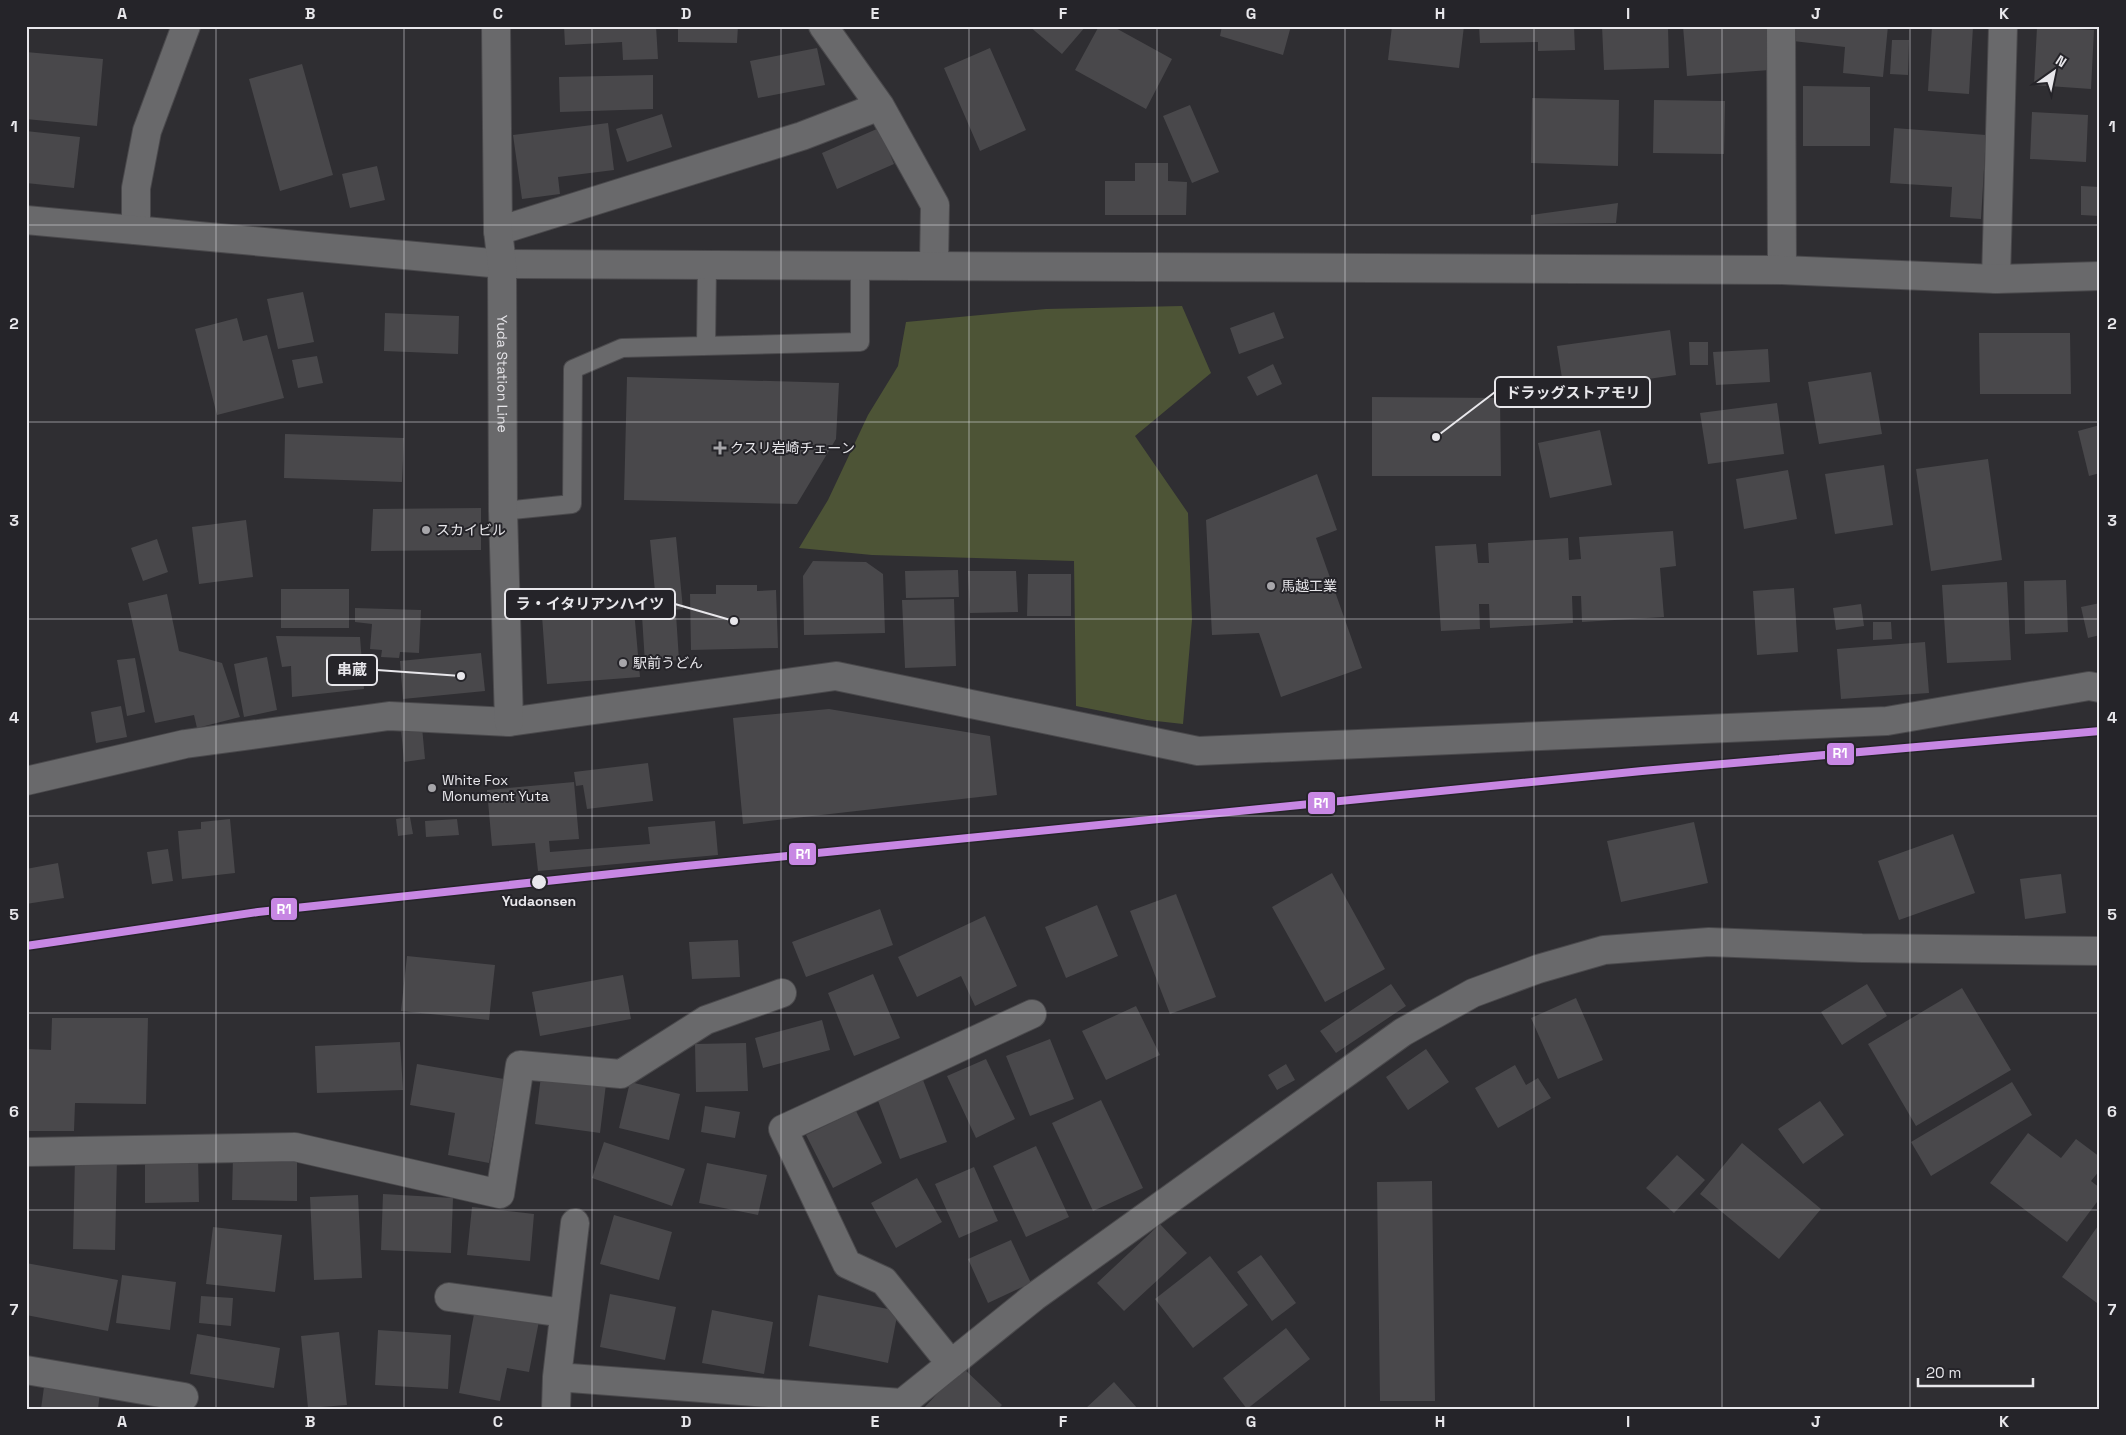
<svg xmlns="http://www.w3.org/2000/svg" width="2126" height="1435" viewBox="0 0 2126 1435" font-family="'Space Grotesk','Noto Sans JP',sans-serif">
<style>
.green{fill:#4d5436}
.building{fill:#49484b}
.lines{fill:none;stroke-linecap:round;stroke-linejoin:round}
.service-casing{stroke:#4a494c;stroke-width:20}
.minor-casing{stroke:#4a494c;stroke-width:30}
.tertiary-casing{stroke:#4a494c;stroke-width:30}
.secondary-casing{stroke:#4a494c;stroke-width:30}
.service{stroke:#69696b;stroke-width:18}
.minor{stroke:#69696b;stroke-width:28}
.tertiary{stroke:#69696b;stroke-width:28}
.secondary{stroke:#69696b;stroke-width:28}
.rail-1-casing{stroke:#252429;stroke-width:11}
.rail-1{stroke:#c787e3;stroke-width:8}
.grid{fill:none;stroke:#e8e7eb;stroke-width:1;stroke-opacity:0.55}
.poi-dot{fill:#a7a6aa;stroke:#252429;stroke-width:2}
.stop-dot{fill:#e8e7eb;stroke:#252429;stroke-width:2}
.labels{text-anchor:middle;dominant-baseline:central;stroke-width:4;stroke-linejoin:round;paint-order:stroke}
.street-label{font-size:14px;fill:#e8e7eb;stroke:#252429}
.poi-label{font-size:14px;fill:#e8e7eb;stroke:#252429;text-anchor:start}
.stop-label{font-size:14px;font-weight:bold;fill:#e8e7eb;stroke:#252429}
.leader{fill:none;stroke:#e8e7eb;stroke-width:2}
.callout-dot{fill:#e8e7eb;stroke:#252429;stroke-width:2}
.callout{fill:#252429;stroke:#e8e7eb;stroke-width:2}
.callout-label{font-size:15px;text-anchor:middle;font-weight:bold;fill:#e8e7eb}
.line-badge{stroke:#252429;stroke-width:2}
.badge-label{font-size:14px;text-anchor:middle;font-weight:bold;fill:#fff}
.neatline{fill:none;stroke:#e8e7eb;stroke-width:2}
.grid-label{font-size:16px;text-anchor:middle;font-weight:bold;fill:#e8e7eb}
</style>
<rect width="100%" height="100%" fill="#2f2e32"/>
<path class="green" d="M1182,306L1211,373L1135,436L1188,513L1192,620L1183,724L1147,720L1076,706L1074,561L872,555L799,548L828,500L868,415L898,366L906,322L1046,309Z"/>
<path class="building" d="M564,26H656L658,59L623,60L622,42L565,45Z
M678,26H738L737,43L678,42Z
M1029,26H1086L1062,54Z
M1099,26H1112L1172,59L1146,109L1075,70Z
M1222,26H1291L1283,55L1220,36Z
M1392,26H1464L1459,68L1388,60Z
M1479,26H1574L1575,50L1538,51V42L1480,43Z
M1602,26H1668L1669,68L1604,70Z
M1683,26H1766L1770,70L1687,76Z
M1795,26H1888L1883,77L1843,73L1845,47L1793,41Z
M1932,26L1973,27L1969,94L1928,91Z
M2037,27L2094,30L2091,89L2034,85Z
M1892,40H1909L1908,75L1890,74Z
M817,48L825,85L758,98L750,61Z
M990,48L1026,130L980,151L944,68Z
M26,52L103,59L97,126L26,119Z
M302,64L333,175L280,191L249,79Z
M653,75V109L560,112L559,77Z
M1803,86L1870,87V146H1803Z
M1532,98L1619,100L1618,166L1531,163Z
M1654,100L1725,101L1724,154L1653,153Z
M1190,105L1219,172L1192,183L1163,116Z
M2032,112L2088,115L2086,162L2030,159Z
M662,114L672,147L627,162L616,129Z
M608,123L614,170L558,177L560,194L522,199L513,135Z
M879,128L894,164L837,189L822,153Z
M1894,128L1986,135L1981,219L1950,217L1952,187L1890,183Z
M26,131L80,137L74,188L26,183Z
M1135,163H1168V181L1187,182L1186,215H1105V181H1135Z
M377,166L385,200L350,208L342,174Z
M2081,186L2100,187V216L2081,215Z
M1618,203L1616,223L1531,224V215Z
M303,292L314,342L278,349L267,299Z
M1274,312L1284,338L1239,354L1230,328Z
M385,313L459,316L458,354L384,351Z
M237,318L243,341L267,335L284,398L217,415L195,329Z
M1670,330L1676,375L1564,391L1557,346Z
M1979,333H2070L2071,394H1980Z
M1689,342H1708V365H1690Z
M1768,349L1770,382L1716,385L1713,352Z
M317,356L323,383L298,388L292,360Z
M1273,364L1282,384L1257,396L1247,377Z
M1871,372L1882,434L1819,444L1808,382Z
M627,377L839,383L836,439L797,504L624,500Z
M1372,397L1500,398L1501,476H1372Z
M1777,403L1784,454L1708,464L1700,413Z
M2100,425V473L2089,476L2078,431Z
M1600,430L1612,485L1550,498L1538,443Z
M285,434L404,438L402,482L284,478Z
M1988,459L2002,560L1931,571L1916,469Z
M1884,465L1893,525L1835,534L1825,474Z
M1788,470L1797,519L1744,529L1736,479Z
M1317,474L1337,530L1316,538L1362,668L1281,697L1259,633L1212,635L1206,520Z
M481,508V550L371,551L373,509Z
M246,520L253,577L199,584L192,527Z
M1673,531L1676,566L1660,568L1664,617L1582,622L1581,596H1572L1573,623L1490,628L1489,604H1479L1480,629L1441,631L1435,546L1476,544L1478,563H1489L1488,543L1568,538L1569,560L1581,559L1579,537Z
M676,537L683,609L657,612L650,540Z
M157,539L168,572L143,581L131,548Z
M813,561L866,562L883,574L885,633L804,635L803,576Z
M958,570L959,597L906,598L905,571Z
M968,571H1016L1018,612L970,613Z
M1028,574H1071V616H1027Z
M2066,580L2068,632L2025,634L2024,581Z
M2007,582L2011,660L1947,663L1942,585Z
M716,585H757V591L776,590L778,648L691,650L690,594H716Z
M1794,588L1798,652L1757,655L1753,591Z
M281,589H349V628H281Z
M167,594L179,651L222,663L240,717L197,728L194,715L155,723L128,603Z
M954,599L956,666L905,668L902,600Z
M2100,603V635L2088,638L2081,607Z
M1861,604L1864,626L1836,630L1833,608Z
M355,608L421,610L419,653L400,652L399,658L381,657L382,650L370,649L372,624L355,622Z
M634,610L640,677L547,684L542,616Z
M676,614L679,660L645,663L642,616Z
M1873,622H1891L1892,639L1873,640Z
M276,636L360,637L364,689L292,697L291,666L282,667Z
M1925,642L1929,693L1841,699L1837,649Z
M481,653L485,691L403,699L400,661Z
M267,657L277,710L244,717L234,664Z
M135,658L145,712L127,716L117,660Z
M121,706L127,737L96,743L91,712Z
M829,709L990,736L997,795L743,824L733,718Z
M422,727L425,759L404,762L401,729Z
M648,763L653,801L587,809L583,785L576,786L574,772Z
M574,782L579,839L549,841L550,852L650,844L648,827L715,821L718,855L538,871L535,843L492,846L487,790Z
M410,817L413,834L398,836L396,819Z
M230,819L235,873L182,879L178,831L201,829V822Z
M457,819L459,835L426,837L425,821Z
M1694,822L1708,883L1621,902L1607,841Z
M1953,834L1975,893L1899,920L1878,861Z
M168,849L173,881L152,884L147,852Z
M58,863L64,898L26,904V869Z
M1332,873L1385,969L1325,1002L1272,907Z
M2061,874L2066,913L2025,919L2020,879Z
M1176,894L1216,997L1170,1014L1130,911Z
M1097,905L1118,956L1066,978L1045,927Z
M880,909L893,945L806,977L792,942Z
M985,916L1017,986L975,1006L961,976L917,997L898,957Z
M738,940L740,977L692,979L689,942Z
M407,956L495,965L489,1020L401,1011Z
M873,974L900,1038L854,1056L828,993Z
M623,975L631,1019L540,1036L532,992Z
M1391,984L1406,1006L1336,1053L1320,1031Z
M1867,984L1887,1016L1842,1045L1821,1012Z
M1962,988L2011,1070L1916,1126L1868,1044Z
M1576,998L1603,1060L1558,1079L1531,1018Z
M1136,1006L1160,1055L1106,1080L1082,1031Z
M52,1018H148L146,1104L75,1103L74,1131H26V1049L51,1050Z
M822,1020L830,1050L763,1068L755,1038Z
M1050,1039L1074,1099L1030,1116L1006,1056Z
M400,1042L403,1090L317,1093L315,1046Z
M746,1043L748,1091L696,1092L695,1044Z
M1426,1049L1449,1082L1408,1110L1386,1077Z
M986,1059L1015,1119L976,1138L947,1076Z
M417,1064L504,1079L489,1163L448,1155L455,1113L410,1105Z
M1286,1064L1295,1080L1277,1090L1268,1075Z
M1515,1065L1526,1085L1538,1078L1551,1098L1498,1128L1475,1088Z
M541,1076L606,1084L600,1133L535,1124Z
M923,1080L947,1142L900,1159L877,1098Z
M630,1082L680,1094L669,1140L619,1128Z
M2012,1082L2032,1115L1931,1176L1911,1142Z
M1101,1100L1143,1188L1093,1211L1052,1123Z
M1820,1101L1844,1135L1803,1164L1778,1129Z
M705,1106L740,1112L735,1138L701,1132Z
M856,1111L882,1163L833,1188L806,1135Z
M2028,1133L2061,1158L2076,1139L2100,1157V1170L2091,1181L2100,1188V1198L2067,1242L1990,1183Z
M604,1142L685,1169L672,1206L592,1178Z
M1742,1143L1821,1209L1779,1259L1700,1194Z
M1036,1146L1069,1217L1026,1237L993,1166Z
M1677,1155L1705,1180L1674,1213L1646,1188Z
M233,1156H297V1201L232,1200Z
M75,1157L117,1158L115,1250L73,1249Z
M198,1157L199,1202L145,1203V1159Z
M707,1163L767,1175L758,1215L699,1203Z
M974,1167L998,1221L959,1238L935,1184Z
M917,1178L942,1222L896,1248L871,1203Z
M1432,1181L1435,1401H1380L1377,1182Z
M383,1194L453,1198L451,1253L381,1250Z
M358,1195L362,1278L314,1280L310,1197Z
M472,1207L534,1214L530,1261L467,1255Z
M614,1215L672,1232L659,1280L600,1264Z
M2100,1223V1299L2097,1303L2062,1277Z
M1160,1224L1187,1253L1124,1311L1097,1283Z
M213,1227L282,1235L275,1292L206,1284Z
M1011,1240L1031,1283L988,1303L968,1259Z
M1261,1255L1296,1303L1272,1321L1237,1272Z
M1210,1256L1248,1305L1193,1348L1155,1299Z
M26,1263L118,1280L108,1331L26,1315Z
M122,1275L176,1282L170,1330L116,1323Z
M610,1294L676,1307L665,1360L600,1347Z
M818,1295L898,1311L888,1363L809,1346Z
M201,1296L233,1298L231,1326L199,1323Z
M475,1309L539,1321L529,1372L507,1368L500,1401L459,1393Z
M712,1310L773,1322L764,1374L702,1363Z
M1286,1328L1310,1359L1247,1409L1223,1378Z
M378,1330L451,1335L448,1389L375,1385Z
M339,1332L347,1405L308,1408L301,1336Z
M197,1334L280,1348L274,1388L190,1374Z
M962,1367L1002,1405L998,1409H923Z
M1114,1382L1138,1409H1085Z
M44,1387L100,1393L98,1409H41Z"/>
<g class="lines">
<g class="service-casing">
<path id="service" d="M706,346L707,265
M503,511L572,504L573,369L622,348L860,342V267"/>
</g>
<g class="minor-casing">
<path id="minor" d="M823,26L880,106L935,205L934,265
M1781,26L1782,270
M136,230V188L147,131L186,26
M498,231L802,136L880,106
M1996,279L2003,26
M26,781L185,744L389,716L509,722L836,676L1198,751L1887,721L2089,686L2100,688
M26,1152L295,1147L500,1194L520,1065L621,1074L706,1020L782,993
M449,1297L564,1313
M951,1364L884,1281L847,1264L783,1129L1032,1014
M26,1370L184,1397
M557,1377L575,1223
M556,1409L557,1377L901,1403
M895,1409L1034,1297L1403,1032L1473,993L1538,969L1604,950L1709,942L1862,948L2100,951"/>
</g>
<g class="tertiary-casing">
<path id="tertiary" d="M26,220L502,264L1782,270L1996,279L2100,276"/>
</g>
<g class="secondary-casing">
<g id="secondary">
<path id="s1" d="M496,26L498,231L502,264L503,511L509,722"/>
</g>
</g>
<use href="#service" class="service"/>
<use href="#minor" class="minor"/>
<use href="#tertiary" class="tertiary"/>
<use href="#secondary" class="secondary"/>
<g class="rail-1-casing">
<path id="rail-1" d="M26,946L258,912L686,866L1642,771L2100,731"/>
</g>
<use href="#rail-1" class="rail-1"/>
</g>
<path class="grid" d="M216,26V1409M404,26V1409M592,26V1409M781,26V1409M969,26V1409M1157,26V1409M1345,26V1409M1534,26V1409M1722,26V1409M1910,26V1409M26,225H2100M26,422H2100M26,619H2100M26,816H2100M26,1013H2100M26,1210H2100"/>
<g class="poi-dot">
<path d="M717.5 440.5h5v5h5v5h-5v5h-5v-5h-5v-5h5z"/>
<circle cx="426" cy="530" r="5"/>
<circle cx="1271" cy="586" r="5"/>
<circle cx="623" cy="663" r="5"/>
<circle cx="432" cy="788" r="5"/>
</g>
<circle class="stop-dot" cx="539" cy="882" r="8"/>
<g class="labels">
<g class="street-label">
<text stroke="none"><textPath href="#s1" startOffset="348">Yuda Station Line</textPath></text>
</g>
<g class="poi-label">
<text x="730" y="448">クスリ岩崎チェーン</text>
<text x="436" y="530">スカイビル</text>
<text x="1281" y="586">馬越工業</text>
<text x="633" y="663">駅前うどん</text>
<text x="442" y="780">White Fox<tspan x="442" dy="16">Monument Yuta</tspan></text>
</g>
<g class="stop-label">
<text x="539" y="901">Yudaonsen</text>
</g>
</g>
<path class="leader" d="M1436 437L1495 392M734 621L675 604M461 676L377 670"/>
<g class="callout-dot">
<circle cx="1436" cy="437" r="5"/>
<circle cx="734" cy="621" r="5"/>
<circle cx="461" cy="676" r="5"/>
</g>
<g class="callout">
<rect x="1495" y="377" width="155" height="30" rx="5"/>
<rect x="505" y="589" width="170" height="30" rx="5"/>
<rect x="327" y="655" width="50" height="30" rx="5"/>
</g>
<g class="callout-label">
<text x="1573" y="398">ドラッグストアモリ</text>
<text x="590" y="609">ラ・イタリアンハイツ</text>
<text x="352" y="675">串蔵</text>
</g>
<g class="line-badge">
<rect x="1826" y="742" width="29" height="24" rx="5" fill="#c787e3"/>
<rect x="1307" y="791" width="29" height="24" rx="5" fill="#c787e3"/>
<rect x="788" y="842" width="29" height="24" rx="5" fill="#c787e3"/>
<rect x="270" y="897" width="28" height="24" rx="5" fill="#c787e3"/>
</g>
<g class="badge-label">
<text x="1840" y="758">R1</text>
<text x="1321" y="808">R1</text>
<text x="803" y="859">R1</text>
<text x="284" y="914">R1</text>
</g>
<rect width="2126" height="1435" fill="none" stroke="#252429" stroke-width="55"/>
<g transform="translate(2054 72) rotate(33)" stroke="#252429" stroke-width="4" paint-order="stroke">
<path d="M0-4L9 19L0 12L-9 19Z" fill="#e8e7eb"/>
<text y="-8" font-size="14" font-weight="bold" text-anchor="middle" fill="#e8e7eb">N</text>
</g>
<path d="M1918 1378v8h115v-8" fill="none" stroke="#e8e7eb" stroke-width="2.5"/>
<text x="1926" y="1378" font-size="15" fill="#e8e7eb" stroke="#252429" stroke-width="4" paint-order="stroke">20 m</text>
<rect x="28" y="28" width="2070" height="1380" class="neatline"/>
<g class="grid-label">
<text x="122" y="19">A</text>
<text x="310" y="19">B</text>
<text x="498" y="19">C</text>
<text x="686" y="19">D</text>
<text x="875" y="19">E</text>
<text x="1063" y="19">F</text>
<text x="1251" y="19">G</text>
<text x="1440" y="19">H</text>
<text x="1628" y="19">I</text>
<text x="1816" y="19">J</text>
<text x="2004" y="19">K</text>
<text x="14" y="132">1</text>
<text x="2112" y="132">1</text>
<text x="14" y="329">2</text>
<text x="2112" y="329">2</text>
<text x="14" y="526">3</text>
<text x="2112" y="526">3</text>
<text x="14" y="723">4</text>
<text x="2112" y="723">4</text>
<text x="14" y="920">5</text>
<text x="2112" y="920">5</text>
<text x="14" y="1117">6</text>
<text x="2112" y="1117">6</text>
<text x="14" y="1315">7</text>
<text x="2112" y="1315">7</text>
<text x="122" y="1427">A</text>
<text x="310" y="1427">B</text>
<text x="498" y="1427">C</text>
<text x="686" y="1427">D</text>
<text x="875" y="1427">E</text>
<text x="1063" y="1427">F</text>
<text x="1251" y="1427">G</text>
<text x="1440" y="1427">H</text>
<text x="1628" y="1427">I</text>
<text x="1816" y="1427">J</text>
<text x="2004" y="1427">K</text>
</g>
</svg>
